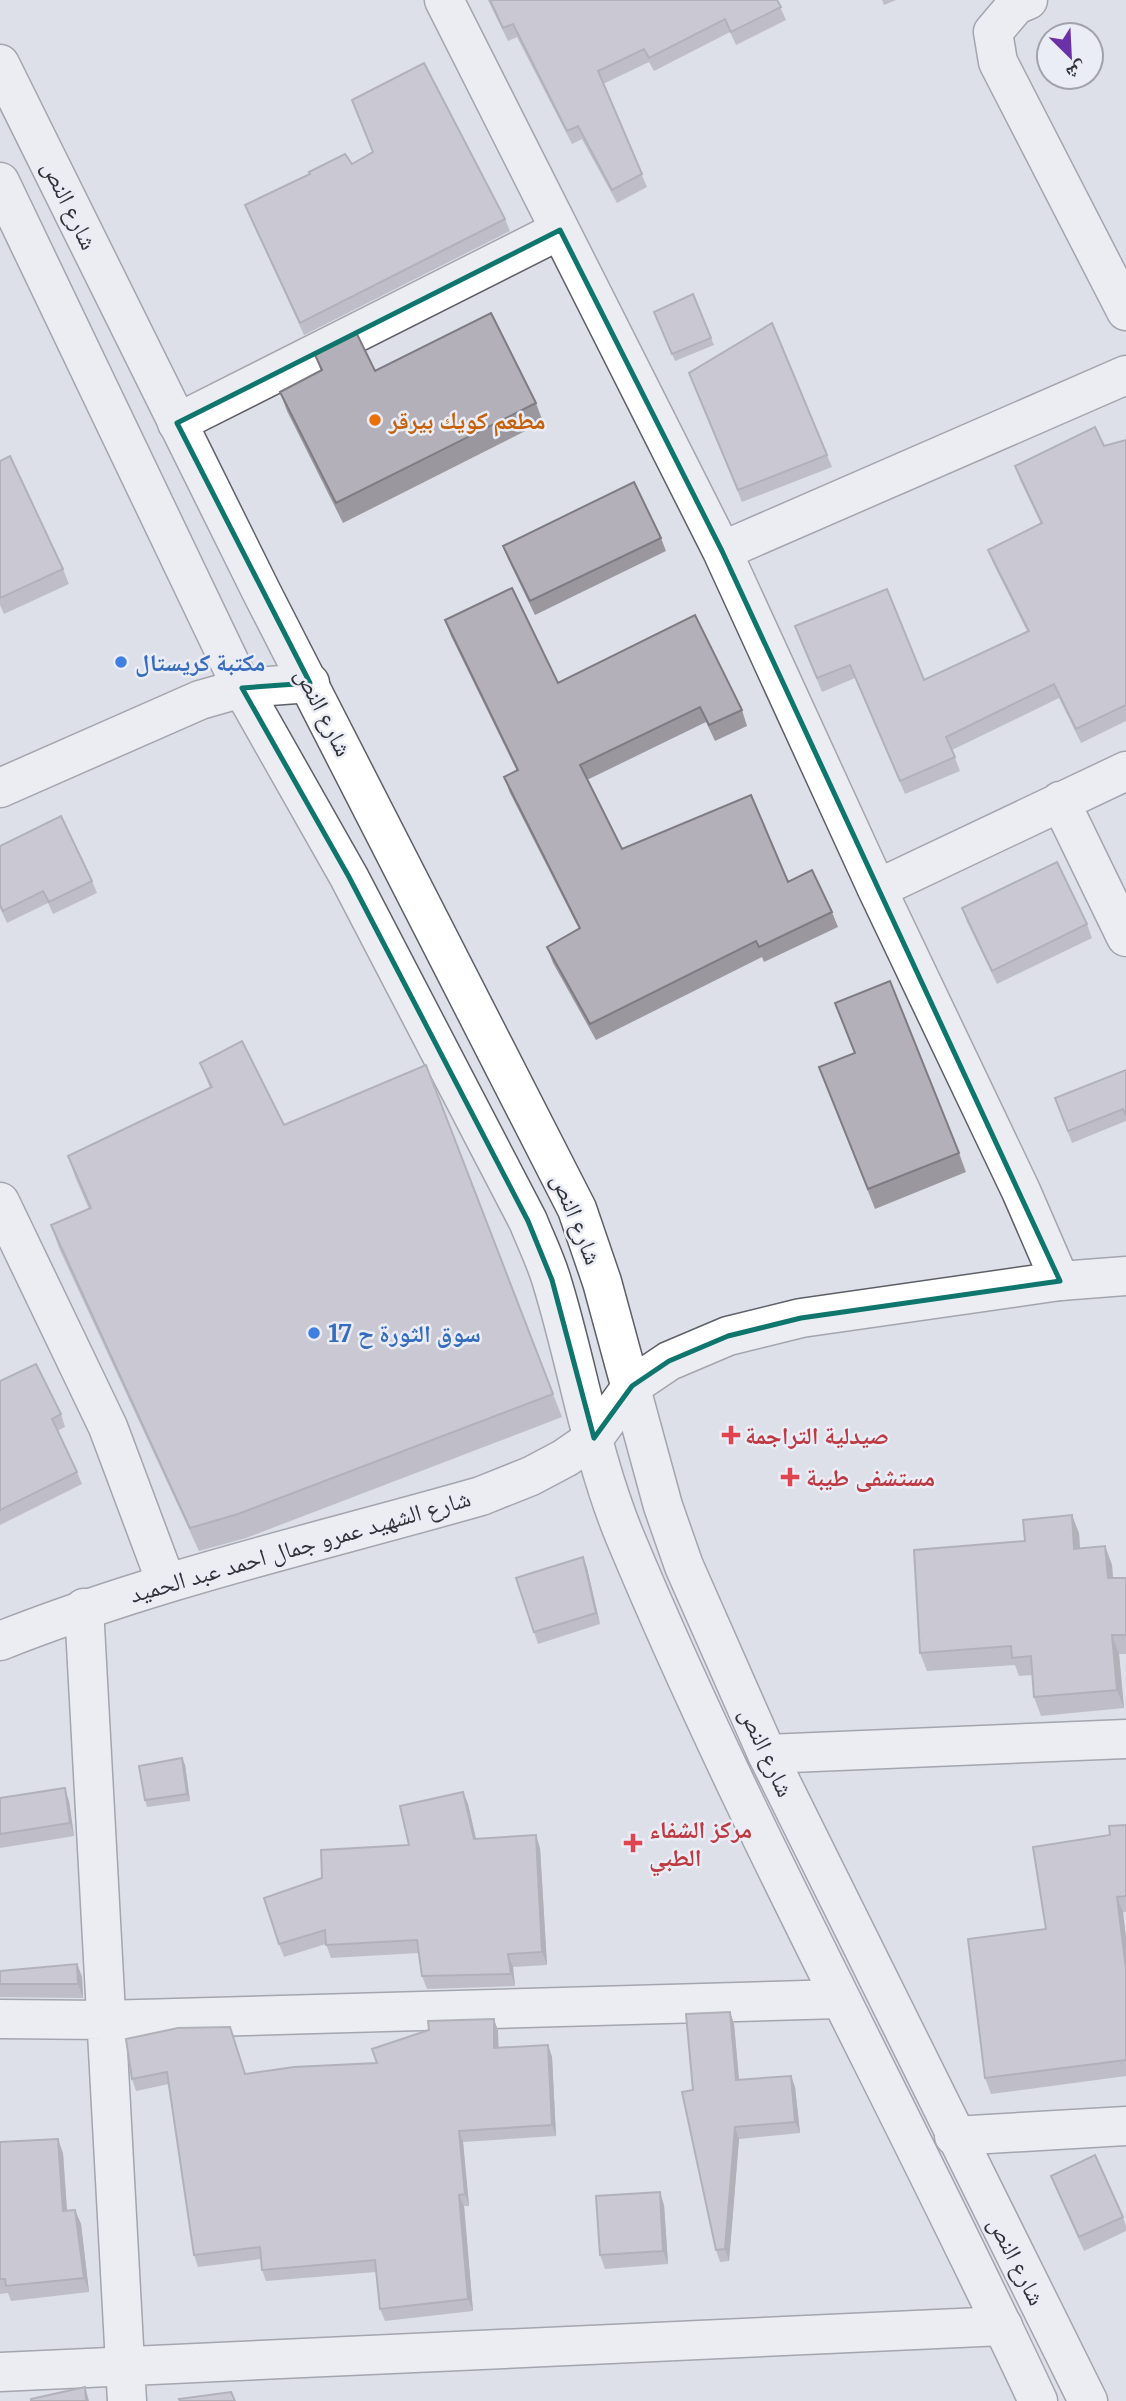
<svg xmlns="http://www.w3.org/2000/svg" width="1126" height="2401" viewBox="0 0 1126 2401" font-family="Merriweather,'Noto Naskh Arabic',serif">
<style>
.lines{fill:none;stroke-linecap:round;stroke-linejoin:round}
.street-casing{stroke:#5e6068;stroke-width:41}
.secondary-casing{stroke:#5e6068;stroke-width:41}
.street{stroke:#fff;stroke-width:38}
.secondary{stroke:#fff;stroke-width:38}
.wall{fill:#9b979f}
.shaded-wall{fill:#7e7b82}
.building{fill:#b4b0b9;stroke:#7e7b82;stroke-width:2}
.marked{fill:none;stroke:#0f766e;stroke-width:5;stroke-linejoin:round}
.food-dot{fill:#e8710a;stroke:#eaecf6;stroke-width:2.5}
.shop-dot{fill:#3f7fe0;stroke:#eaecf6;stroke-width:2.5}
.health-dot{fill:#e0444e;stroke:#eaecf6;stroke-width:2.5}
.labels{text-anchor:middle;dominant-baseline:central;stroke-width:5;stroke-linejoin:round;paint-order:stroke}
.street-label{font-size:24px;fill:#333438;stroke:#eaecf6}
.food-label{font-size:24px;font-weight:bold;fill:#c56008;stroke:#eaecf6;text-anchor:start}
.shop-label{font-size:24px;font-weight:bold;fill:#366cbe;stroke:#eaecf6;text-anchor:start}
.health-label{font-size:24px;font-weight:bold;fill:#be3a42;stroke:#eaecf6;text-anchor:start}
</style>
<rect width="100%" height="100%" fill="#dddfe9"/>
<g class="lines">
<g class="street-casing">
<path id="street" d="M444,0L722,551L877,889L1021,1191L1060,1281
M1028,0L1016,5L993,32L998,62L1126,311
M177,423L560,230
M722,551L1126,375
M0,788L200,700L242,688L310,683
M1060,801L1126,937
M877,889L1126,771
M0,1202L108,1427L166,1582
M84,1608L127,2401
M767,1754L1126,1739
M0,2019L104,2020L839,1999
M954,2136L1126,2126
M0,2372L1003,2326"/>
</g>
<g class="secondary-casing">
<path id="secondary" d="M0,64L261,591L577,1209L602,1282L663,1506L684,1566L767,1754L1088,2401
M0,182L242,688L349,877L528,1221C536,1241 546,1261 552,1282C578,1366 591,1455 625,1537C748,1832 903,2111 1038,2401
M0,1641C156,1579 320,1542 481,1496L531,1476L565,1458L594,1438L632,1386L669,1361L728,1336L801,1318L1060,1281L1126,1276"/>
</g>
<use href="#street" class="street"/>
<use href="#secondary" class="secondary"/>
</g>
<path class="wall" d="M488,0H777L786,20L736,45L730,32L654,71L649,62L603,84L647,187L617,203L582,139L572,144L517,37L508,41Z
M882,0H896L884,5Z
M352,100L505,219L510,231L304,335L250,217L245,205L352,164L373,153Z
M657,319L711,338L714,345L675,361Z
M315,355L375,371L536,403L543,422L343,523L287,411L280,392L321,371Z
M689,373L827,455L832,467L742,502Z
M1126,440V721L1081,743L1059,698L952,750L960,771L905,794L855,678L822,692L795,626L924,680L1027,631L993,563L988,550L1041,524L1020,480L1015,466L1104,446Z
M0,461L63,569L69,584L4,614L0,605Z
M661,538L666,551L535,615L508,559L503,546Z
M445,620L558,683L742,710L747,726L715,741L706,722L587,780L622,849L788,882L832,912L838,927L764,962L762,957L596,1040L553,963L547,947L579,929L510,793L504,777L517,771L451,636Z
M0,846L92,881L97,893L53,914L48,903L7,923L0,908Z
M962,908L1087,924L1092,938L997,984L967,922Z
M835,1003L959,1153L966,1172L875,1209L819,1067L854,1053Z
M200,1063L284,1125L553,1394L562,1417L246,1538L199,1551L59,1248L51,1225L89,1209L76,1179L68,1156L210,1088Z
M1126,1070V1121L1072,1143L1055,1098Z
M0,1381L61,1414L65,1427L57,1431L77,1472L82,1484L0,1525Z
M1079,1533L1080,1548L1105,1546L1112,1565L1113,1578H1126V1654H1119L1124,1708L1041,1716L1034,1697L1032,1675L1019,1676L1015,1665L927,1671L920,1653L1025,1541Z
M583,1557L587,1568L600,1624L538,1644L516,1578Z
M182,1758L185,1765L190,1801L147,1807L145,1800Z
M463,1792L468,1804L476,1839L540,1848L547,1965L513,1967L515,1986L427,1989L422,1976L419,1953L331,1958L326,1944L284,1957L279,1944L409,1845Z
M0,1798L69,1801L74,1836L0,1848Z
M1126,1825V1912H1123L1126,1938V2076L991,2094L985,2078L1046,1929L1110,1835Z
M77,1964L82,1977L83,1998L0,1997V1971Z
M730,2012L734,2024L739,2080L791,2076L795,2087L800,2133L739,2139L729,2261L720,2262L716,2250L693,2090Z
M494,2019L498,2031V2048L548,2045L552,2057L556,2136L463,2142L469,2206H464L473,2311L385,2321L380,2309L376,2272L266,2281L262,2270L261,2259L198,2267L194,2255L169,2084L136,2091L132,2079L126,2039L246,2074L377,2063Z
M0,2142L63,2153L67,2211L75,2210L81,2224L89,2292L11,2301L8,2293L0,2294Z
M1051,2176L1123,2217L1126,2226V2231L1084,2251L1056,2189Z
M664,2205L668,2264L605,2269L600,2255Z"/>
<path class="shaded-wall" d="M1072,1515L1079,1533L1081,1567L1074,1549Z
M1105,1546L1112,1565L1114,1597L1108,1578Z
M583,1557L587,1568L600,1624L596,1613Z
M1112,1635L1119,1654L1124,1708L1117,1690Z
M182,1758L185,1765L190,1801L187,1794Z
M65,1788L69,1801L74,1836L70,1823Z
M463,1792L468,1804L479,1852L474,1839Z
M536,1835L540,1848L547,1965L542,1952Z
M1117,1897L1123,1912L1126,1938V1969Z
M508,1954L513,1967L515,1986L511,1974Z
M77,1964L82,1977L83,1998L78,1984Z
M730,2012L734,2024L740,2091L736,2080Z
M494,2019L498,2031L499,2060L494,2048Z
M548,2045L552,2057L556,2136L552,2125Z
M791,2076L795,2087L800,2133L795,2122Z
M735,2127L739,2139L729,2261L725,2249Z
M459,2131L463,2142L469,2206L465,2194Z
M58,2139L63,2153L68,2226L63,2211Z
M660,2192L664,2205L668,2264L663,2251Z
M459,2195L464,2206L473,2311L468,2299Z
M75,2210L81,2224L89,2292L84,2278Z
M85,2387L89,2401H86Z"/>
<path class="building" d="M490,0H777L781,7L731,32L725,19L649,58L644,49L598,71L642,174L612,190L578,126L567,131L513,24L503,28Z
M424,63L505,219L300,323L245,205L310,174L309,172L345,154L352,164L373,152L352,100Z
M693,294L711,338L672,354L654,312Z
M491,313L536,403L336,503L280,392L322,370L315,355L357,334L375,371Z
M772,323L827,455L738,490L689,373Z
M1095,427L1104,446L1126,440V705L1076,729L1054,684L946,737L955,757L900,781L850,665L817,678L795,626L887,589L924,680L1029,631L988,550L1042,523L1015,466Z
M10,456L63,569L0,598V461Z
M634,482L661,538L530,601L503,546Z
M512,588L558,683L695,615L742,710L709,725L700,707L580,765L622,849L751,795L788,882L812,870L832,912L759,947L756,941L590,1024L547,947L580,928L504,777L518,770L445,620Z
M61,816L92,881L49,902L43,891L3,911L0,905V846Z
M1057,862L1087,924L992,971L962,908Z
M890,981L959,1153L868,1189L819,1067L855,1053L835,1003Z
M242,1041L284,1125L426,1065L553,1394L238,1514L190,1528L51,1225L91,1208L68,1156L212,1087L200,1063Z
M1126,1070V1116L1123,1109L1068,1131L1055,1098Z
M36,1364L61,1414L52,1419L77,1472L0,1510V1381Z
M1072,1515L1074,1549L1105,1546L1108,1578H1126V1635H1112L1117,1690L1034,1697L1031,1656L1012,1658L1011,1646L920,1653L914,1550L1025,1541L1023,1520Z
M583,1557L596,1613L534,1632L516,1578Z
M182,1758L187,1794L145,1800L139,1766Z
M65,1788L70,1823L0,1834V1798Z
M463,1792L474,1839L536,1835L542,1952L508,1954L511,1974L422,1976L417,1940L326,1945L325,1930L279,1944L264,1898L322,1878L321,1850L409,1845L400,1806Z
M1126,1825V1896L1117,1897L1126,1969V2060L985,2078L968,1939L1046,1929L1033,1847L1110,1835L1109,1826Z
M77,1964L78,1984H0V1971Z
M730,2012L736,2080L791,2076L795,2122L735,2127L725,2249L716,2250L682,2092L693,2090L686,2014Z
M494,2019V2048L548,2045L552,2125L459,2131L465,2194L459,2195L468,2299L380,2309L375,2260L262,2270L260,2247L194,2255L167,2072L132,2079L126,2039L178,2028L230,2027L245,2074L294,2067L377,2063L372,2049L429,2030L428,2021Z
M58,2139L63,2211L75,2210L84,2278L6,2286L5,2279H0V2142Z
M1095,2155L1123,2217L1079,2237L1051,2176Z
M660,2192L663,2251L600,2255L596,2196Z
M85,2387L86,2401H31V2399Z
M231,2392L235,2401H180L179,2399Z"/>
<path d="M0 0H1126V2401H0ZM560,230L722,551L1060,1281L801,1318L728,1336L669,1361L632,1386L594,1438L552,1280L528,1221L349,877L242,688L310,683L177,423Z" fill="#dddfe9" fill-opacity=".55" fill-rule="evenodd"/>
<path class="marked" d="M560,230L722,551L1060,1281L801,1318L728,1336L669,1361L632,1386L594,1438L552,1280L528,1221L349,877L242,688L310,683L177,423Z"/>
<circle class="food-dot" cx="375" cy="420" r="7"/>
<g class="shop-dot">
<circle cx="121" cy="662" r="7"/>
<circle cx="314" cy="1333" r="7"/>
</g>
<g class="health-dot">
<path d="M727.5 1424.5h7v7h7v7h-7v7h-7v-7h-7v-7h7z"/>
<path d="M786.5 1466.5h7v7h7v7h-7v7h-7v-7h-7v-7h7z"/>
<path d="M629.5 1832.5h7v7h7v7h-7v7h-7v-7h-7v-7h7z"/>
</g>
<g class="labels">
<g class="street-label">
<text transform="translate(70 205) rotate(64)">شارع النص</text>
<text transform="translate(324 712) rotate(63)">شارع النص</text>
<text transform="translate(577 1219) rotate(68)">شارع النص</text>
<text transform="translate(300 1546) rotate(-16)">شارع الشهيد عمرو جمال احمد عبد الحميد</text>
<text transform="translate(767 1752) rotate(65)">شارع النص</text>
<text transform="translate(1017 2261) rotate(63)">شارع النص</text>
</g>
<g class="food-label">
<text x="389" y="420">مطعم كويك بيرقر</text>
</g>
<g class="shop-label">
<text x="135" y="662">مكتبة كريستال</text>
<text x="328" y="1333">سوق الثورة ح 17</text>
</g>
<g class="health-label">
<text x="745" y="1435">صيدلية التراجمة</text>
<text x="806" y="1477">مستشفى طيبة</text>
<text x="649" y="1829">مركز الشفاء<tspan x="649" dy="28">الطبي</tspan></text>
</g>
</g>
<g transform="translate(1070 56) rotate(156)"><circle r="33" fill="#eaecf6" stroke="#a1a2aa" stroke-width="2"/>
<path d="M0-5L12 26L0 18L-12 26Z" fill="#6b31a7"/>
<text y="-10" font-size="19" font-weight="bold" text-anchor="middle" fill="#333438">ش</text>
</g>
</svg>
